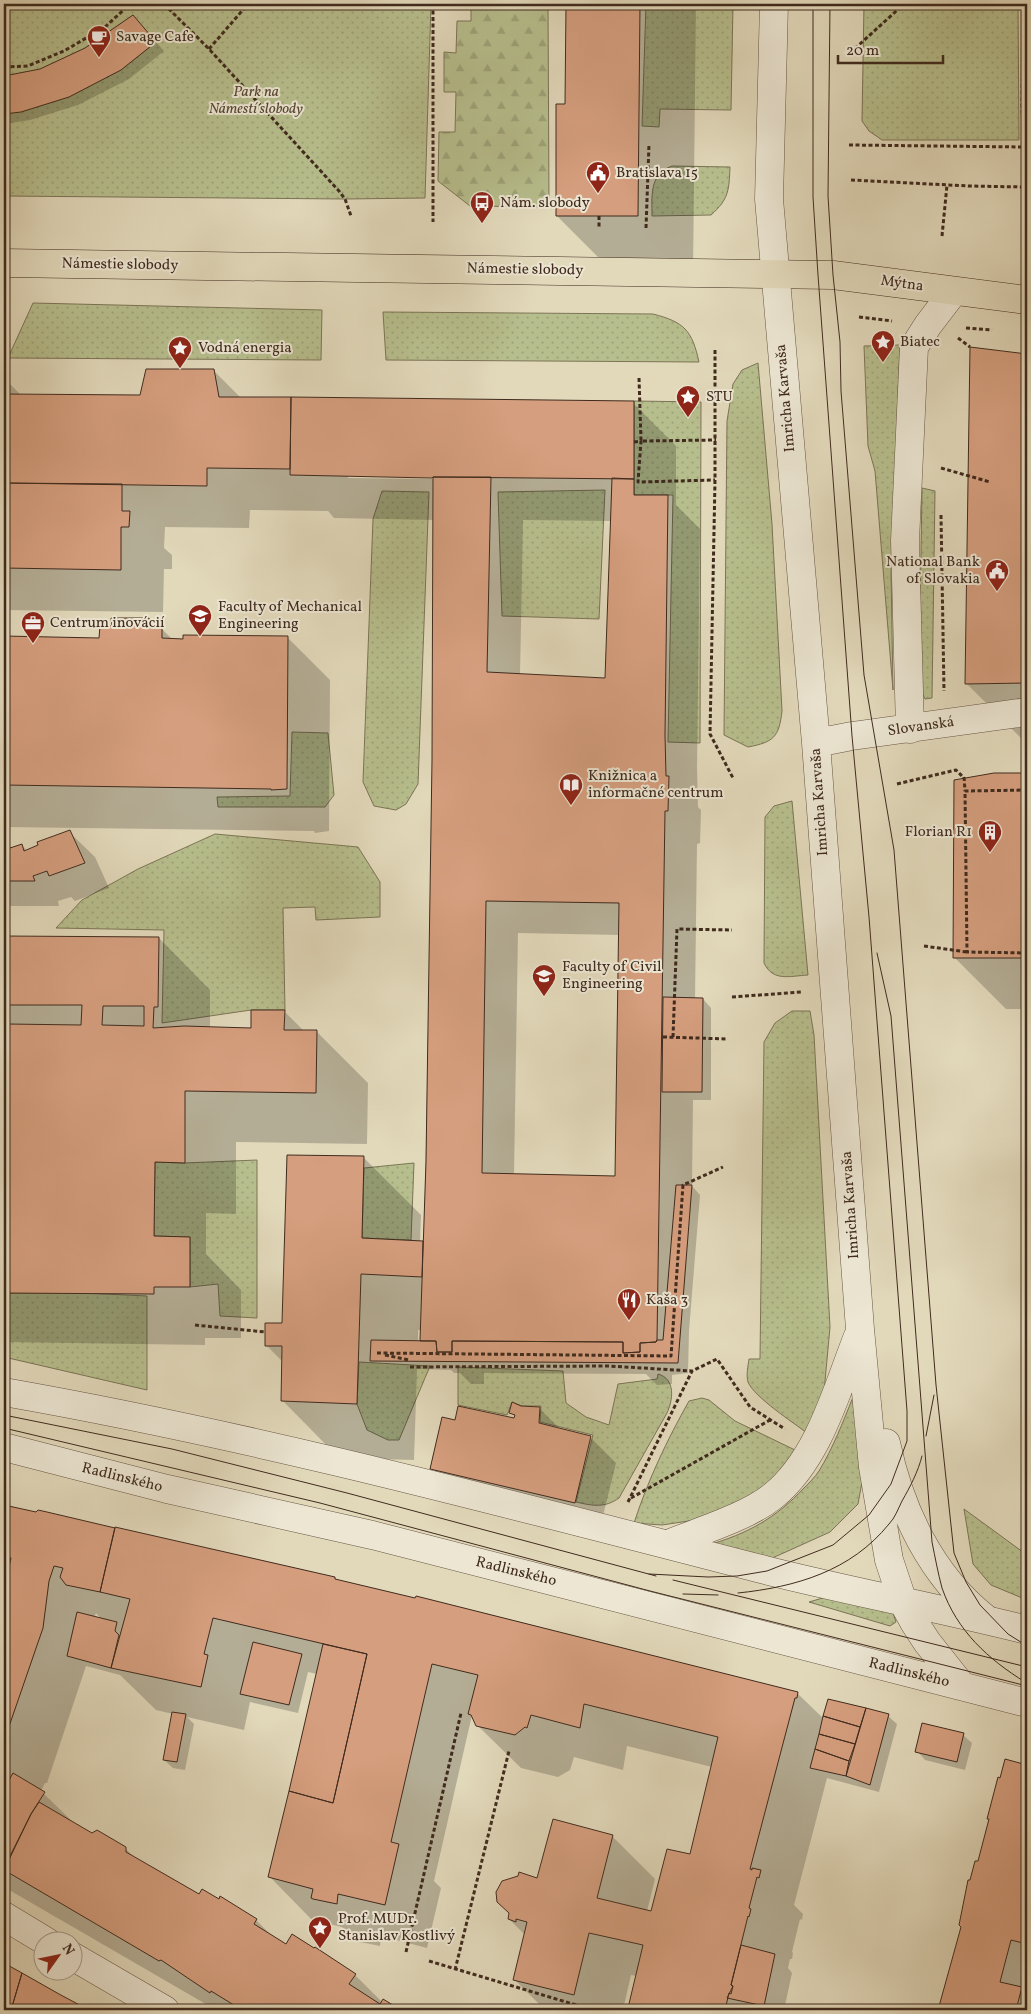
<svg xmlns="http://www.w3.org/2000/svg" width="1031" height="2014" viewBox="0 0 1031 2014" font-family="Vollkorn,serif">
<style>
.grass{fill:url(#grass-dots);stroke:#7c7456}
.forest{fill:url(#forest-firs);stroke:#7c7456}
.shadow{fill:#0003;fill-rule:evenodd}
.building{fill:#d59e7e;stroke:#402b1e;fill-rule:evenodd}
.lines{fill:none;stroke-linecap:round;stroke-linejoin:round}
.minor-casing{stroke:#685645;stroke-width:29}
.major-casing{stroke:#402b1e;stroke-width:29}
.path{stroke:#402b1e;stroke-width:3;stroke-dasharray:4 2.5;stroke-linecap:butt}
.minor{stroke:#ece6d3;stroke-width:28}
.major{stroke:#e2d9bb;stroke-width:28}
.tram{stroke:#402b1e;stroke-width:1}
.labels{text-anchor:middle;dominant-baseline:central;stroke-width:4;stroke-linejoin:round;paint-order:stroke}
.poi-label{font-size:15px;fill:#402b1e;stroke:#ece6d3;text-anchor:start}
.park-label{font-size:15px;font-style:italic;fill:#584834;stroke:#ece6d3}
.street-label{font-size:15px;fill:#402b1e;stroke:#ece6d3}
</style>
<defs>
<pattern id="grass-dots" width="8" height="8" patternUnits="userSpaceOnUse" patternTransform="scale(1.25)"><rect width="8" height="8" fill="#b7be8d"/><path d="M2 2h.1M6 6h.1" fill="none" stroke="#9ea379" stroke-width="1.8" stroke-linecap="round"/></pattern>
<pattern id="forest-firs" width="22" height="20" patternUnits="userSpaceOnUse" patternTransform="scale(1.25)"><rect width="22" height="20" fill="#b7be8d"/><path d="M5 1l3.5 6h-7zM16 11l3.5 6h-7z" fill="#9ea379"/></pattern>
</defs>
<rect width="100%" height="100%" fill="#e2d9bb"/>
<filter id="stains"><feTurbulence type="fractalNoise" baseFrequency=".004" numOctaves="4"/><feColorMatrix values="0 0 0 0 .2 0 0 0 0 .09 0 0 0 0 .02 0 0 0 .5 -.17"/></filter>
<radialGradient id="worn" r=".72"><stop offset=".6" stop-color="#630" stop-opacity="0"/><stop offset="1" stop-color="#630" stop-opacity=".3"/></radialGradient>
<path class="grass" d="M4,4H431L425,198L345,199L4,196Z
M646,4H733L731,110L660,109L659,127L642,126Z
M864,4H1018L1019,140H882L869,131L862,121Z
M672,166L730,167C729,190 729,199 711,215L652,216C652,196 649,174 672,166Z
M33,303L322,310L321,360L8,358Z
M383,312L653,314C684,322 692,330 699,362L386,360Z
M900,345L891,572L893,690L875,471L868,446L864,346Z
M758,363L772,524L782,711C779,737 774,742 748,747L724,735L727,421L733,384L742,370Z
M634,401L701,402L700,743L668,742L673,495H634Z
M922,488L935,491L932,698L925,699L919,686Z
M605,490L599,619L502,616L498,492Z
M382,491L429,492L418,784L406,804L396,810L374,806L363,782L373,519Z
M292,732L328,733L334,795L325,807H218L217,797L290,796Z
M792,801L808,975C790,976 773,982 764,963L765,817L774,806Z
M215,834L358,847L380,882V917L316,920L315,907L283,908L285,1010H251L162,1023L164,930L56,928L82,900L138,869Z
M792,1011H810L814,1035L830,1327L824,1392L807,1433C794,1423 754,1397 748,1382C746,1375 748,1366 749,1359H760L764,1042L775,1023Z
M257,1160V1318L220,1316L218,1284L190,1287V1237L154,1236L155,1162L185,1163Z
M414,1163L411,1240L362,1238L364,1168Z
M4,1293H83L147,1296V1390L4,1357Z
M359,1362L430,1366L399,1440H388L367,1430L357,1404Z
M458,1367L563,1371L566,1403L586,1417L609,1425L618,1384L657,1379L658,1374C676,1379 673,1400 667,1413L619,1498C605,1508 593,1506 576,1502L593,1435L540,1422L541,1406H522L512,1402L507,1415L458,1405Z
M853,1397L862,1482L858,1504L830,1532L768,1560L708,1545C747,1534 776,1518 804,1488C809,1483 815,1477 819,1471C833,1448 843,1422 853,1397Z
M702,1398L709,1400L735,1421L795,1450L771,1486L715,1517L662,1525L634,1523C648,1480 667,1440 689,1401Z
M964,1509L1027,1555V1600L991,1585L973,1564Z
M826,1597L893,1613L896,1622L890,1626L809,1602Z"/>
<path class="forest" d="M471,4H548L549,207L470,206L438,181L439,132H455L456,92H444V52L456,53L457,21H471Z"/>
<path class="shadow" d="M567,4H696L693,272H613L557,216L566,105Z
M141,25L164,51L129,79L78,105L30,120L4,124V77L40,70Z
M971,348L1027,355V741H1024L966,683Z
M214,371L241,398L633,403L676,446V505L700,529L697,768L698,807L701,810L700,843L697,844L695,999H703L711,1008V1100H693L692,1186L700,1195L689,1331L688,1373L672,1375V1384L657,1385L646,1374L484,1373V1384H471L460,1373H454L451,1370L417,1369L414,1460L339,1458L282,1400L283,1362L267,1346L283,1324L364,1158L421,1215L420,1242L424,1244L433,760L434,520L334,518L328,511L250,510L249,528L165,527L164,548L172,555V569H164L163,612L4,610V378L21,395L141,397ZM348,476H434V479L348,478ZM523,520L612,521L606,679L520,675ZM518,933L619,935L616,1177L514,1175ZM418,1330H422L421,1340L418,1342Z
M149,619L157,627L161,628L173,640L287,637L330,680L329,831L315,833L314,831L4,827V637L101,639L114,627Z
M1027,774V1009H1006L955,958L995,775Z
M69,832L95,857L109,888L75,901L71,897L58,901L59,906H5L4,851L22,845L27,851Z
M4,937L159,938L210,990V1028L252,1029L284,1011L304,1031H316L368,1083L367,1144L236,1142V1214L206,1213V1254L241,1290V1338H205V1345L4,1342Z
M521,1407L539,1408L561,1430L590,1437L616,1463L600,1528L457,1494L432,1468L456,1422L515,1420L516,1418L511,1412Z
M4,1506L335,1578L337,1580L416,1600V1598L575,1636L578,1639L596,1643L597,1641L797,1693L824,1719L829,1701L888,1716L897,1724L879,1792L827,1778L794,1905L803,1914L802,1920L800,1919L792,1952L793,1953L792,1959H790L788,1968L792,1973L784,2010H632L629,2008L637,1976L631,1975L623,2010H545L514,1979L525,1935L509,1919L538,1879L612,1836L655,1879L647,1911L652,1912L690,1855L712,1767L627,1746L623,1770L574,1757L570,1770L558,1777L521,1768L477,1725L472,1715L434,1881L441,1888L427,1948L381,1936L380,1946L355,1941L342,1927L312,1920L270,1877L317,1674L308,1672L298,1713L250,1702L244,1730L187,1717L194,1724L185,1770L173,1768L164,1760L173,1714L156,1710L120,1675L86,1666L47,1783H45L41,1791L78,1827L92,1835L125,1848L136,1859L199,1896L256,1920L274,1938L287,1946L355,1975L382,2002L384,2001L399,2010H216L4,1887ZM96,1613L102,1620L94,1618Z
M963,1735L972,1743L965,1770L925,1760L917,1751Z
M1006,1760L1027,1766V1962L1020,1988L1027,1994V2010H940L990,1820L988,1818Z
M4,1964L86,2010H4Z"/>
<path class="building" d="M566,4H640L638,216H556V104H565Z
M133,15L156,42L121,70L69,97L21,112L4,114V76L40,69L85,48Z
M970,347L1027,354V683L965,684Z
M146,369H214L219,397H291L290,469L207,468V486L4,483V394L140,395Z
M291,397L634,401V479L433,477L432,478L290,475Z
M433,477H491L487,672L605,678L612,478L634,479V495H668L665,735L666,776H669L668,811H665L657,1340L656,1342L640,1343V1352L623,1353V1342L452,1341V1352H437L436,1341H420L426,1161L432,760ZM486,901L619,903L615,1176L482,1173Z
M4,483L122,484V511H130L129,527H121V570L4,568Z
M111,618H149L150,626H162V638L183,639V635L288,636L287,789L271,790V789L4,785V636L99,638L100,626H112Z
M994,773H1027V958H953L954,780Z
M70,830L85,863L49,876L47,871L33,876L35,881H4V850L22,844L24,851L38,845L37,842Z
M4,936L159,937L158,1007H154L153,1028L184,1026L251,1028V1010H285L284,1030H317L316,1093L185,1091V1163L155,1162L154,1236L190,1237V1287H154V1294L4,1293ZM9,1005H82L81,1025L8,1024ZM103,1006H144V1026L102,1025Z
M663,997L703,998L702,1092H662Z
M287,1155L364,1156L362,1238L423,1241L422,1277L361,1274L357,1404L281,1401L282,1346H265V1323H282Z
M676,1185H692L678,1363L370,1361L371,1340L436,1341L437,1352H452V1341L623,1342V1353L640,1352V1343L656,1342L657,1340H663Z
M512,1402L521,1406L540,1407L539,1423L591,1436L575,1503L430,1469L442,1417L455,1420L458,1406L514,1418L515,1415L509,1413Z
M4,1505L36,1512L38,1510L47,1512L115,1528L100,1592L66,1585L60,1577L63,1568L54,1566L49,1581L43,1628L4,1741V1579L6,1580L11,1558L4,1557Z
M115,1527L335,1577V1579L415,1598L416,1596L798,1692L797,1698H795L750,1869L752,1870V1868L761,1870L759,1878L757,1877L749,1908L751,1909L749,1917L748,1916L731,1985L733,1986L731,1994L729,1993L725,2010H635L628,2008L643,1945L589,1933L574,1995L513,1980L527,1922L516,1919V1922L508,1919L509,1913L497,1902L496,1892L502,1881L518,1876L519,1872L537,1878L553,1819L613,1835L597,1898L651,1911L667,1849L690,1854L718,1737L584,1704L580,1728L531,1715L527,1728L525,1727L515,1735L476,1726L471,1715L468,1714L478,1675L432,1664L391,1842L399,1844L385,1905L338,1894L337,1904L313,1899L311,1898L313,1889L268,1877L289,1791L333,1803L367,1654L213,1618L204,1654L208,1655L201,1687L111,1668L130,1599L100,1592Z
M77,1612L117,1622L115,1631L119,1635L111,1668L67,1656Z
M253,1642L302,1654L289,1705L240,1694Z
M323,1644L367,1654L333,1803L289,1791Z
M828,1699L866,1708L860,1727L823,1716Z
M866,1708L889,1714L870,1785L846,1776Z
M172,1712L186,1714L177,1762L163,1760Z
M823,1716L860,1727L855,1744L819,1734Z
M922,1723L964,1733L957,1762L915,1752Z
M819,1734L855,1744L849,1761L815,1749Z
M815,1749L849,1761L846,1776L810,1768Z
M1005,1759L1027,1765V1944L1011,1940L1000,1982L1022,1987L1016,2010H938L961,1927L959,1925L968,1880H970L975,1861H978L989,1819H987L998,1777L1000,1778Z
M13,1773L45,1792L31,1814L4,1868V1789Z
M39,1802L92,1833L97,1830L126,1847V1852L199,1894L202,1889L219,1899L220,1896L257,1919L254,1924L286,1944L292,1934L314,1948L315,1947L356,1974L349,1984L380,2004L383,1999L401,2010H242L211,1991L210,1993L161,1960L159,1961L4,1870L31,1814Z
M741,1945L775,1954L764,2006L727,1998L733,1986L731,1985Z
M4,1963L22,1973L11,2010H4Z
M22,1973L59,1994L89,2010H11Z"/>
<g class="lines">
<g class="minor-casing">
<path id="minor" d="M774,4L769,199L816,743L860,1329L873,1467L889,1560L903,1602L914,1622L927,1642L961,1685
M910,729L905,541L914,347L928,325L954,291
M816,743L852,736L1027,712
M4,1392C261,1437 512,1505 765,1570C852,1592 940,1608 1027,1630
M886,1443C900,1510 931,1576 986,1619
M4,1447L167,1489L372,1535L1027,1703
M668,1544C700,1531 747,1517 773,1496C819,1459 837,1389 858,1336
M4,1916L47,1942
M72,1956L165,2010"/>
</g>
<g class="major-casing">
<path id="major" d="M4,263L833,275L1027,300"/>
</g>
<path class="path" d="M164,4L209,49L339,191L345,199L351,216
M433,4V222
M4,7L16,4
M209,49L248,4
M850,53L904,4
M4,67L28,66L64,51L105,27L130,4
M1027,144L1024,147L1025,187L1027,186
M849,145L1024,147L1022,109L1023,4
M851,180L969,186L1025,187
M599,216V227
M646,228L649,144
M942,236L947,185
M859,317L892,321
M966,328L992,330
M958,338L970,347
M715,350V480L710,734L733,778
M639,378L641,441L716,440
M634,442L641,441L638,482L715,480
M941,468L990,482
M941,515L944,691
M964,777L965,791
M897,784L956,770L964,778
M1027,790L965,791L967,952L1027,953
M924,946L967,952
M732,997L802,992
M663,1037L728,1039
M673,1037L677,929L732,930
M195,1325L265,1332
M377,1353L671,1356L683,1185L723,1167
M385,1355L409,1360
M410,1367L609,1366L692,1371
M631,1498L770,1420
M628,1502L692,1371L717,1359L750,1407L785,1429
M406,1952L461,1713
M429,1961L593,2010
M455,1970L509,1751"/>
<use href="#minor" class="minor"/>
<use href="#major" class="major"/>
<path class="tram" d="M830,4L828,196L833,275L840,342L841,391L864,675L894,850L936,1385L954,1553L966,1582L980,1605L1008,1634L1027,1646
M877,953L891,1016L932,1542C935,1557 938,1573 942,1588C957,1631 988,1659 1025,1682
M4,1415L172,1449L347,1493L656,1576
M4,1428L320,1503L650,1591L1027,1686
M926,1436L934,1395
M649,1574L708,1577L737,1576L767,1571L833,1545L869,1515L891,1484L907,1441V1411L869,917L852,736L818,275L813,197V4
M673,1580L1027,1667
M738,1593C796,1587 851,1571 889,1524C895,1518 898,1509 902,1501C910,1487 918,1472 922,1456
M683,1594L718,1595"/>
</g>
<defs>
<g id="cafe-pin" transform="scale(1.25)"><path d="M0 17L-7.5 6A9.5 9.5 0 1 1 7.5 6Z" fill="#8f2418" stroke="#ece6d3"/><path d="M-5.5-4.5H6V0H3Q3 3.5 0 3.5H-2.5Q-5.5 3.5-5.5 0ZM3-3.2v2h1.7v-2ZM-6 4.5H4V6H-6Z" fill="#fff"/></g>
<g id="civic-pin" transform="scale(1.25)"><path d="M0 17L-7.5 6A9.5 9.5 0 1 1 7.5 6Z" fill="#8f2418" stroke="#ece6d3"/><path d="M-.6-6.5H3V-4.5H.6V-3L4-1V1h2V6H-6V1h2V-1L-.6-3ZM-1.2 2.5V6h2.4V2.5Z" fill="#fff"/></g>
<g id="bus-pin" transform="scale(1.25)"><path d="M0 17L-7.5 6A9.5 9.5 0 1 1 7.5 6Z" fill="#8f2418" stroke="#ece6d3"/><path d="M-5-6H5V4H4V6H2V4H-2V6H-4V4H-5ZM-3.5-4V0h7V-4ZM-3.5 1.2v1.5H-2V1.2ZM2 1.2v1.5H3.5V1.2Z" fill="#fff"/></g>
<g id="sight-pin" transform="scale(1.25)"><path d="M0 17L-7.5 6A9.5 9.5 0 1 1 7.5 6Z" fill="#8f2418" stroke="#ece6d3"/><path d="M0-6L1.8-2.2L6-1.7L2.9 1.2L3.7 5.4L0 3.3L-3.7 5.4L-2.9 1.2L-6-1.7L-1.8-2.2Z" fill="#fff"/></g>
<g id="university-pin" transform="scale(1.25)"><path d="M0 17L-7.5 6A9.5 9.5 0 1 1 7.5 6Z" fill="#8f2418" stroke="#ece6d3"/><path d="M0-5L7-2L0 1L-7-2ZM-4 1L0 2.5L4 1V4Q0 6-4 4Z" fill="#fff"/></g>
<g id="office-pin" transform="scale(1.25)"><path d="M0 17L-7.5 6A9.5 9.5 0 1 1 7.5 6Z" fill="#8f2418" stroke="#ece6d3"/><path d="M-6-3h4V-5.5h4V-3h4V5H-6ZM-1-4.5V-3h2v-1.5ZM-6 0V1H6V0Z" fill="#fff"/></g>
<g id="library-pin" transform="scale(1.25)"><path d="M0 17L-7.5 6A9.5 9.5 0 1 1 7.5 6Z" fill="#8f2418" stroke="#ece6d3"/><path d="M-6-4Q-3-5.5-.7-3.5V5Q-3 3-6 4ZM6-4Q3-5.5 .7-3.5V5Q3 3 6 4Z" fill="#fff"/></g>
<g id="building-pin" transform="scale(1.25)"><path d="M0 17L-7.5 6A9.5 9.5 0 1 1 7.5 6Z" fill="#8f2418" stroke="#ece6d3"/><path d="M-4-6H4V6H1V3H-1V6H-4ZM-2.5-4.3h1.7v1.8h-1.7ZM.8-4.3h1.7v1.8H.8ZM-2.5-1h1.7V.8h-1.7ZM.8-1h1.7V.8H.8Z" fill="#fff"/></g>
<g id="restaurant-pin" transform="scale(1.25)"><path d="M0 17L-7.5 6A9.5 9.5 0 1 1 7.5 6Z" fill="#8f2418" stroke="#ece6d3"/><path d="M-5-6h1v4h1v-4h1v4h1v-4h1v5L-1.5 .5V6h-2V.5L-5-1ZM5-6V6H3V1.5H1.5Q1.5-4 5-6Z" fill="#fff"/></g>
</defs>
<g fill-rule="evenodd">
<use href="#cafe-pin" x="99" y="37"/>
<use href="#civic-pin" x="598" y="173"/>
<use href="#bus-pin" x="482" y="203"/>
<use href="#sight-pin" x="883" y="342"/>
<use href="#sight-pin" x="180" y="348"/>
<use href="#sight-pin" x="688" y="397"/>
<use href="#civic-pin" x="997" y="571"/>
<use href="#university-pin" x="200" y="616"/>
<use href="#office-pin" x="33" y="623"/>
<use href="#library-pin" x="571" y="785"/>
<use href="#building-pin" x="990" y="832"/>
<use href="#university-pin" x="544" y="976"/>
<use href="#restaurant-pin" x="629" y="1300"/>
<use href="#sight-pin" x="320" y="1928"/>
</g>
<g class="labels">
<g class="poi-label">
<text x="116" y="37">Savage Cafe</text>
<text x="616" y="173">Bratislava 15</text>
<text x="500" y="203">Nám. slobody</text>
<text x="900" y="342">Biatec</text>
<text x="198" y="348">Vodná energia</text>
<text x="706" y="397">STU</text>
<text x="980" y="562" text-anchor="end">National Bank<tspan x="980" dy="17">of Slovakia</tspan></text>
<text x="218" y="607">Faculty of Mechanical<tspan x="218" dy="17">Engineering</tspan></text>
<text x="50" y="623">Centrum inovácií</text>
<text x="588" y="776">Knižnica a<tspan x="588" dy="17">informačné centrum</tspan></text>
<text x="972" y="832" text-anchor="end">Florian R1</text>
<text x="562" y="967">Faculty of Civil<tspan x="562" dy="17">Engineering</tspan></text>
<text x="646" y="1300">Kaša 3</text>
<text x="338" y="1919">Prof. MUDr.<tspan x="338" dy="17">Stanislav Kostlivý</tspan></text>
</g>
<g class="park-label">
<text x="256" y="92">Park na<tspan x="256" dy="17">Námestí slobody</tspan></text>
</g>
<g class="street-label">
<text transform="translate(120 265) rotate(1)">Námestie slobody</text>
<text transform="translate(525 270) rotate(1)">Námestie slobody</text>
<text transform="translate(902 284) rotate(8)">Mýtna</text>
<text transform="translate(786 398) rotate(-95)">Imricha Karvaša</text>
<text transform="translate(921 727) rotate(-8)">Slovanská</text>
<text transform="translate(820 802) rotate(-94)">Imricha Karvaša</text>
<text transform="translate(851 1205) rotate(-94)">Imricha Karvaša</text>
<text transform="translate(122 1478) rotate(14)">Radlinského</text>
<text transform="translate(516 1572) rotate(14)">Radlinského</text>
<text transform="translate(909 1673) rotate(14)">Radlinského</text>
</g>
</g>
<rect width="1031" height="2014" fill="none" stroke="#e2d9bb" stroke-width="20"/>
<rect x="5" y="5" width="1021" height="2004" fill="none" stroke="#402b1e" stroke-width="2.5"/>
<rect x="10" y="10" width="1011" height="1994" fill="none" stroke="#402b1e"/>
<g transform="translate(58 1956) rotate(57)"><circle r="24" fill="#ece6d3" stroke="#a79b8b"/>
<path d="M0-4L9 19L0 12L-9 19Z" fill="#8f2418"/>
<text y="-8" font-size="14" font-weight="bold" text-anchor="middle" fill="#402b1e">N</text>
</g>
<path d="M838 55v8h105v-8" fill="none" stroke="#402b1e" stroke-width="2.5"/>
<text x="846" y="55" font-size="15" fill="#402b1e" stroke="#ece6d3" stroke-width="4" paint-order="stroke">20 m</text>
<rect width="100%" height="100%" filter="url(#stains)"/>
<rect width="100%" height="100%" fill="url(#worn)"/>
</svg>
